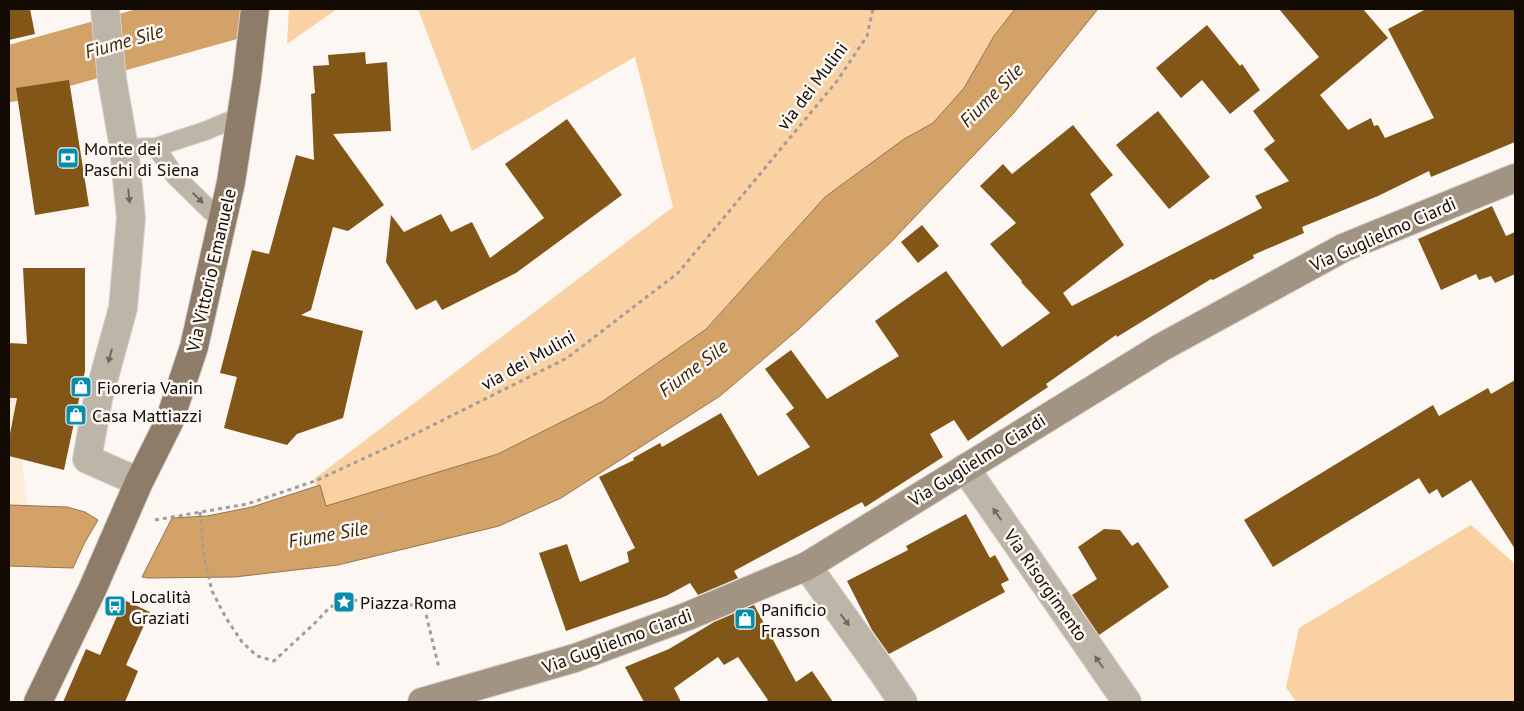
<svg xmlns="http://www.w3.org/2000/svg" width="1524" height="711" viewBox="0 0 1524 711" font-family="'PT Sans',sans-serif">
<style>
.built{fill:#fdecd8}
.green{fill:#f9d1a2}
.water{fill:#d2a268;stroke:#98744a}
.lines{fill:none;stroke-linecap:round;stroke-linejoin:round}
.river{stroke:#d2a268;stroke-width:56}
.building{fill:#815617}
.lane-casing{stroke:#d7d1cc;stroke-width:20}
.street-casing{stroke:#d7d1cc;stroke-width:30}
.secondary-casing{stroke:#d7d1cc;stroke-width:30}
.primary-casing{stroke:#d7d1cc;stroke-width:30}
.path{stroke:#a39d97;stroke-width:3;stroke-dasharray:4 4;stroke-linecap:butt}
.lane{stroke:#beb5a9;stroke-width:18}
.street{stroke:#beb5a9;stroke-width:28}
.secondary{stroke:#a29483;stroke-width:28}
.primary{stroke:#8e7c68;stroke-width:28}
.oneway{fill:#71685e}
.labels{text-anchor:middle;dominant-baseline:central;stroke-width:5;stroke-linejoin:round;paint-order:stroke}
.street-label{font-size:18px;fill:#120a03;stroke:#fcf7f2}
.poi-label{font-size:18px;fill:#120a03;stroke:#fcf7f2;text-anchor:start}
.water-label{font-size:19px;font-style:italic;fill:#3a260b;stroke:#fcf7f2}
</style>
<rect width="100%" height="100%" fill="#fcf7f2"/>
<path class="built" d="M9,369L15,402L27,505H9Z"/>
<path class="green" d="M289,9H337L287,44Z
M418,9H1015L994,36L964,88L933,123L904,139L825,197L706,328L603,401L498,454L326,506L314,479L673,207L635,57L472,151Z
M1471,525L1515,564V702H1296L1286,687L1299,628Z"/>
<path class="water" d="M1015,9H1098L1013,114L891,242L800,328L720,396L561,498L499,526L338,565L235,577L148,578L142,577L172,518L207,516L252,507L320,485L326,506L498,454L603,401L706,329L825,197L904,139L933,123L964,88L994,36Z
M9,505L67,507L85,512L98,520L85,542L73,568L9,566Z"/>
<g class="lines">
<path class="river" d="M9,74L240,9"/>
</g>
<path class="building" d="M9,9H30L35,34L9,40Z
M1279,9H1363L1388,38L1320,95L1348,130L1371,118L1374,126L1378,125L1385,138L1434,118L1388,29L1426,9H1515V142L1431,177L1429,171L1378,196L1302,227L1304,233L1253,255L1254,258L1213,280L1211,279L1117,337L1116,335L1046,384L1048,387L968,441L954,420L930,434L943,457L865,507L862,502L734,571L738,578L698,595L690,583L666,596L566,631L539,553L567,544L580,582L629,562L627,552L635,548L599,477L634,460L633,458L660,443L662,447L721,413L758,476L810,447L786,414L794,408L765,369L791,350L827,399L899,356L875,321L946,271L1002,347L1050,313L1021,282L1022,281L990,244L1016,223L980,186L1003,164L1012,174L1073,125L1113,175L1090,194L1124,245L1063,293L1072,306L1262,208L1255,196L1289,181L1264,149L1275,141L1253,111L1319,57Z
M1207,25L1240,66L1242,64L1260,90L1230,114L1202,80L1181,98L1156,68Z
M365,52L366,64L387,62L391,131L333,134L384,205L348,231L333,227L311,310L301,315L363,331L343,418L297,434L287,445L224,428L237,377L220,373L252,250L269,254L296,155L314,160L311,94L315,93L313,66L329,65L328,55Z
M69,80L89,206L35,215L16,88Z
M1158,111L1210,177L1169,209L1116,145Z
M567,119L622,195L516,273L442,310L436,300L416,310L386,262L391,215L404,232L441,214L451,232L472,222L490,258L544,218L505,164Z
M1492,206L1506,236L1515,232V274L1495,283L1491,276L1479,280L1476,274L1441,290L1418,239Z
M922,225L939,246L918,263L901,242Z
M23,268H85V371L64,470L9,456V439L17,398H9V343L27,344Z
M1515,380V549L1471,480L1442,498L1437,489L1429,494L1419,478L1273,567L1244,520L1433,405L1439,416L1488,388L1491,394Z
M966,514L990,558L995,555L1009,580L1001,584L1005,592L889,654L872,630L847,581L908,550L906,546Z
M1104,529L1120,530L1132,546L1138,542L1169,587L1099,635L1072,595L1097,579L1078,547Z
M124,600L150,612L126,665L138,671L125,702H63L86,649L100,655Z
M754,605L796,682L812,671L833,702H765L768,700L738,657L724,665L718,657L674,688L681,702H644L625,667L669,649L714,622Z"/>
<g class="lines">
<g class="lane-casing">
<path id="lane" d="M156,147L175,176L222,222
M124,148L156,147L205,131L241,116"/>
</g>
<g class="street-casing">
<path id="street" d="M105,9L112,79L124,148L131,218L123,308L98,399L87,459L139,482
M965,468L1127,702
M807,566L882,671L903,702"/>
</g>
<g class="secondary-casing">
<path id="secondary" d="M422,702L575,658L688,616L807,566L1162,347L1343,248L1515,178"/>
</g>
<g class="primary-casing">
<path id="primary" d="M38,702L92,590L139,482L169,422L194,347L231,182L247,78L255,9"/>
</g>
<path class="path" d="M200,512L204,557L212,591L226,618L242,642L257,656L274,661L316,622L330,607L350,600L424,606L439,668
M155,520L247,504L315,481L393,445L567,358L678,273L837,81L867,36L873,9"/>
<use href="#lane" class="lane"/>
<use href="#street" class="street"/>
<use href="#secondary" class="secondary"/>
<use href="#primary" class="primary"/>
</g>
<defs><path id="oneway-solid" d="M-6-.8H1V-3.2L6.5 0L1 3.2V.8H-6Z" transform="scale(1.25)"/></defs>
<g class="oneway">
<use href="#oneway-solid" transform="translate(129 196) rotate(84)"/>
<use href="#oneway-solid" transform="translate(198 198) rotate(44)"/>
<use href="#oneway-solid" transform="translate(110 356) rotate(105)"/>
<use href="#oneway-solid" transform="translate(997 514) rotate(-125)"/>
<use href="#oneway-solid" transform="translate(845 620) rotate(54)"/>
<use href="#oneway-solid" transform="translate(1099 662) rotate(-125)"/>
</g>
<defs>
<g id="bank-square" transform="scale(1.125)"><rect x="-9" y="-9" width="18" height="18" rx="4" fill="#068cac" stroke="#fcf7f2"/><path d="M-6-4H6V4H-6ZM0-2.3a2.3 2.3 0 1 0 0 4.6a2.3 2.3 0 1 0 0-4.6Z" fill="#fff"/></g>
<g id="shop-square" transform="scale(1.125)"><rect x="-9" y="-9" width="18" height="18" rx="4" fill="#068cac" stroke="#fcf7f2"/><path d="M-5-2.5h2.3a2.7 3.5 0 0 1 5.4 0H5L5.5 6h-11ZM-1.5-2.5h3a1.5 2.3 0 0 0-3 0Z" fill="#fff"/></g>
<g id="sight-square" transform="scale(1.125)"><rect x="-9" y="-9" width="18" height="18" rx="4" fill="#068cac" stroke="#fcf7f2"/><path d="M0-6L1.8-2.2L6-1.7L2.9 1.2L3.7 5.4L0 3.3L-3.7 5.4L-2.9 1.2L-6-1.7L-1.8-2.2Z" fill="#fff"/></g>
<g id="bus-square" transform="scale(1.125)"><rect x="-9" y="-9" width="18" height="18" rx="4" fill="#068cac" stroke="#fcf7f2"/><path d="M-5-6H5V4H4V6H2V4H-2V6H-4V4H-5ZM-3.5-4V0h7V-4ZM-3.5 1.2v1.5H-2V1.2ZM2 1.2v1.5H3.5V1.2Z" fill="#fff"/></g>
</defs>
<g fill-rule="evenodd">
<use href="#bank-square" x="68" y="158"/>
<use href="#shop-square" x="81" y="387"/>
<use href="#shop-square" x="76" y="415"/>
<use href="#sight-square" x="344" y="602"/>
<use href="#bus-square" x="115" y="606"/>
<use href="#shop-square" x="745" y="619"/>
</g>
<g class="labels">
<g class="street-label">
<text transform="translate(812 86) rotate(-53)">via dei Mulini</text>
<text transform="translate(1383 234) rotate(-24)">Via Guglielmo Ciardi</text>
<text transform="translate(211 270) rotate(-77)">Via Vittorio Emanuele</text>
<text transform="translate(528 360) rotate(-29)">via dei Mulini</text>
<text transform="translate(977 460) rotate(-32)">Via Guglielmo Ciardi</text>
<text transform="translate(1046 585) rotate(55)">Via Risorgimento</text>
<text transform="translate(617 641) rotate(-20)">Via Guglielmo Ciardi</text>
</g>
<g class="poi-label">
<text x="84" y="148">Monte dei<tspan x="84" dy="21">Paschi di Siena</tspan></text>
<text x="97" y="387">Fioreria Vanin</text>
<text x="92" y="415">Casa Mattiazzi</text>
<text x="131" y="596">Località<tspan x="131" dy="21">Graziati</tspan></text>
<text x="360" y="602">Piazza Roma</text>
<text x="761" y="609">Panificio<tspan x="761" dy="21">Frasson</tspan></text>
</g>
<g class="water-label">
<text transform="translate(124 41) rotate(-16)">Fiume Sile</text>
<text transform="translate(991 95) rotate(-45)">Fiume Sile</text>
<text transform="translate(693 368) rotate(-37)">Fiume Sile</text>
<text transform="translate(328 534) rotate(-10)">Fiume Sile</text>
</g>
</g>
<rect width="1524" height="711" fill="none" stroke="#120a03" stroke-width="20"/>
</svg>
